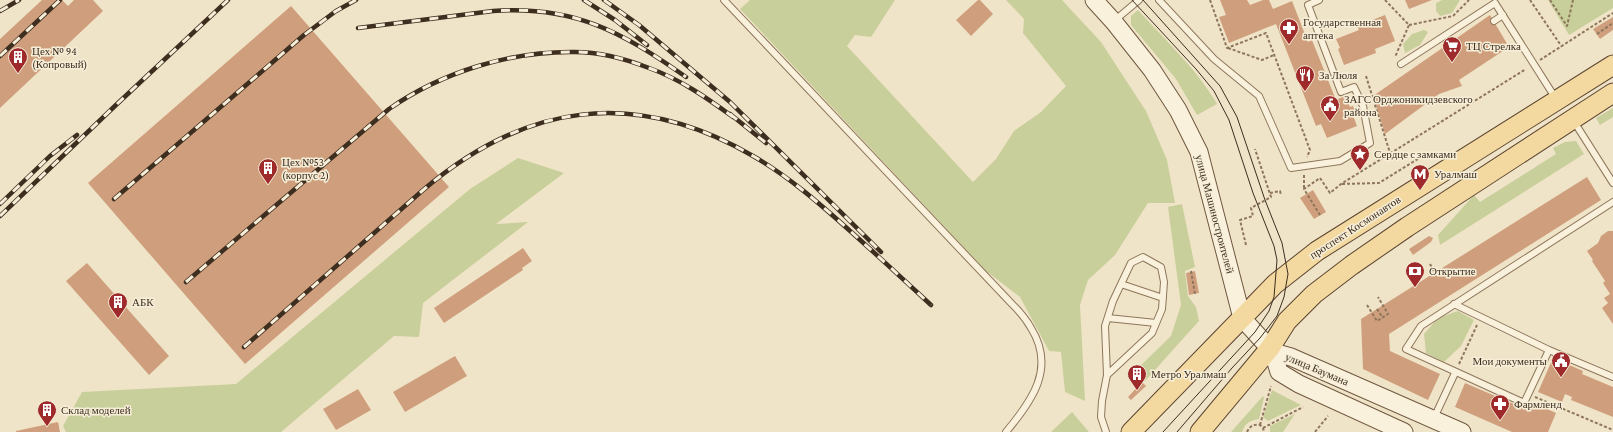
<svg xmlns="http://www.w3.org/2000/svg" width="1613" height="432" viewBox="0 0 1613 432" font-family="'Crimson Pro',serif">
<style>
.green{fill:#c9cf9b}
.building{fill:#cf9f7d}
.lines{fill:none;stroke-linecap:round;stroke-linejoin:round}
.service-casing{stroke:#8d765c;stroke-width:8}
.secondary-casing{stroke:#6f573f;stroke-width:19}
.primary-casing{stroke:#5b4430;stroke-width:21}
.path{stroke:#8d765c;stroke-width:2;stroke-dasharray:3 2;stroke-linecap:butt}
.service{stroke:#faf1dc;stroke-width:6}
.secondary{stroke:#faf1dc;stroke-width:17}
.primary{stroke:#f3d9a0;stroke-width:19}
.tram{stroke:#3d2e20;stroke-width:1}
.rail-casing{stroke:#3d2e20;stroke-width:4.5}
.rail{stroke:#f7eed8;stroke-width:3;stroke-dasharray:9;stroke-linecap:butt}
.labels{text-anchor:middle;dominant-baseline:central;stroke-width:3;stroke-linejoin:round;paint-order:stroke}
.poi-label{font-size:11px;fill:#3d2e20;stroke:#f7eed8;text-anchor:start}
.street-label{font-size:11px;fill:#3d2e20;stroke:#f7eed8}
</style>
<rect width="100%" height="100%" fill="#f0e4c8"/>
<path class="green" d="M750,0H895L871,37L855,35L847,46L973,182L996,159L1014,131L1041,112L1066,86L1023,33L1024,19L1006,0H1062L1101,42L1146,111L1167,160L1175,203H1148L1115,255L1088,280L1080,305L1085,401L1065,392L1061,352L1049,351L1020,297L986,271L740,9Z
M1442,0H1460L1452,13L1440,16L1436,11V3Z
M1548,0H1613V8L1569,35Z
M1138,10C1165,40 1197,69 1217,104L1197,115L1176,79L1131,25V16Z
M1424,30L1428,32L1420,45L1405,53L1403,44L1412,34Z
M1613,108V117L1600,125L1596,118Z
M1576,141L1584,154L1440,245L1438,235L1474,195L1480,202L1556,154L1553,148L1565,142Z
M518,158L564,173L496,224L528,222L423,303L419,337L394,336L281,432H66L63,426L82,392L236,384L470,189Z
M1182,204L1195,267L1185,271L1188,296L1196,307L1199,321L1145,381L1135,371L1171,336L1181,305L1168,207Z
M1458,311L1474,320L1461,346L1444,362L1426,353L1424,334L1438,318Z
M1272,390L1301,405L1268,421L1263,417Z
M1263,396L1264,398L1259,419C1251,420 1245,423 1242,432H1231Z
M1072,412L1089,432H1051Z
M1295,414L1283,432H1270V426Z"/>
<path class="building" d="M42,0H62L68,6L74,0H93L103,11L0,108V39Z
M978,0H980L993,14L971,36L956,20Z
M1220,0H1247L1250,5L1263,0H1269L1273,9L1292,1L1308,42L1312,40L1336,100L1345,96L1350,107L1353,106L1355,112L1352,113L1357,126L1327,138L1321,124L1316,126L1276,24L1229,43L1219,17L1226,15Z
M1405,0H1432L1409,9Z
M291,6L449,187L245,364L88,183Z
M1385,15L1395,41L1375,49L1376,53L1344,65L1338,49L1340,48L1336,39L1359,30L1357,26Z
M1490,15L1509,47L1459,80L1462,86L1439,94L1385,134L1373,96Z
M1613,17V30L1600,39L1593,29Z
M1587,177L1601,200L1389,334L1390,351L1440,374L1428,400L1363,369L1361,319Z
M1313,190L1326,212L1314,219L1300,198Z
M1608,231H1613V324L1602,308L1608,303L1604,298L1610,294L1603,283L1605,281L1592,261L1593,260L1587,251L1598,243L1601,236Z
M1429,236L1433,238L1431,242L1413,255L1409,249Z
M523,248L532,261L522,268L523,270L444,323L434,308Z
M87,263L169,356L149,375L66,281Z
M1195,271L1199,293L1189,295L1186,273Z
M455,356L467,376L405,412L393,392Z
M1553,358L1583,371L1582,374L1613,387V417L1571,400L1572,397L1565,394L1562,402L1538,392Z
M1142,382L1146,386L1131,400L1128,397Z
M1465,383L1530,411L1534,403L1556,413L1548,432H1512L1455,407Z
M358,389L371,410L336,430L323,409Z
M58,422L60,432H16V431Z"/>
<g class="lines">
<g class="service-casing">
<path id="service" d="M724,0L1012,304C1019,311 1026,319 1031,328C1056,368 1032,401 1006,432
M1159,0L1214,59L1259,96L1291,168L1340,161L1370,143L1363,106L1354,87L1341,92L1308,5L1319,0
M1114,21L1139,0
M1494,21L1503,15
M1401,64L1495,3L1556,99
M1573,120L1613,183
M1121,284L1163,298
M1454,304L1549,350L1613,377
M1108,318L1156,323
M1549,350L1524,403L1406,349L1421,326L1613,202
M1434,418L1455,373
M1106,432L1101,417L1102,401L1107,375L1152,333L1162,309L1164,282L1161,267L1143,257L1131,263L1113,301L1105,326L1107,375"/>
</g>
<g class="secondary-casing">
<path id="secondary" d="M1094,0L1114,22L1152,70L1178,110L1199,152L1242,318L1273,352L1279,372L1299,384L1404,432
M1273,352L1291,357L1462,432"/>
</g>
<g class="primary-casing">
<path id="primary" d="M1131,432L1275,284L1317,251L1613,65
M1200,432L1270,348L1287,321L1314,294L1352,265L1407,227L1613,93"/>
</g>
<path class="path" d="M1210,0L1227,48L1266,33L1310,150L1307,157
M1385,0L1409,25L1395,57
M1530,0L1562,47
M1550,0L1567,26L1573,0
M1409,25L1453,16L1469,0
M1597,34L1613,23
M1228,48L1262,60L1274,55
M1540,60L1613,13
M1366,76L1390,153
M1304,175V188
M1342,184L1379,183L1421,157
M1270,193L1280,191L1281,195
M1320,215L1304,189L1320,178L1330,193L1341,184L1526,69
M1246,245L1240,220L1253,216L1251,208L1271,197L1255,149
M1430,264L1435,273
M1191,271L1195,294
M1367,305L1377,321L1388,314L1378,297
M1377,309L1383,318
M1459,364L1477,325
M1535,397L1613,430
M1260,425L1271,386
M1263,428L1303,407
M1247,432C1250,426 1253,424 1260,425L1263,428L1264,432
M1315,432L1328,416"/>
<use href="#service" class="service"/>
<use href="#secondary" class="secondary"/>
<use href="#primary" class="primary"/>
<path class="tram" d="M1132,0L1196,69L1214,91L1229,120L1253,193L1274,246L1277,260L1274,297L1269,311L1255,332L1163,432
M1143,0L1220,86L1237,117L1265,200L1282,243L1288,274L1284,297L1277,316L1260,338L1232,368L1177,432"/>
<g class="rail-casing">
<path id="rail" d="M584,0L615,20L647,45
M604,0L639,25L730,102L881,252
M0,11L19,0
M358,28L493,11C574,5 622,32 686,77
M0,56L60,0
M730,114L766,143
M114,199L304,35L336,11L356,0
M0,204L50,156L77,135
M0,216L117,104L228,0
M186,282L389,109C442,72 510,51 575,52C600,52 626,59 649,68C680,79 707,98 733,117
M244,347L422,191C525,103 634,87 753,156C788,176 819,203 849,230C877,255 904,280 931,305"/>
</g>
<use href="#rail" class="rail"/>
</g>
<defs>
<g id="pharmacy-pin" transform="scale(1)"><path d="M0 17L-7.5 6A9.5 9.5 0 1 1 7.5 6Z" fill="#9e2a2b" stroke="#f7eed8"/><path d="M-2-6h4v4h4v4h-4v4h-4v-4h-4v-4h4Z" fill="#fff"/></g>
<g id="supermarket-pin" transform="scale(1)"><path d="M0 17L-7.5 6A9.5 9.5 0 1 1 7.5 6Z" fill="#9e2a2b" stroke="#f7eed8"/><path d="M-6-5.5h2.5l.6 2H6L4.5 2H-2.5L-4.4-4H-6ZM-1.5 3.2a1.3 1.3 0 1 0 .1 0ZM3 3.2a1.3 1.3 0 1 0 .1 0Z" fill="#fff"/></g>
<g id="building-pin" transform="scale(1)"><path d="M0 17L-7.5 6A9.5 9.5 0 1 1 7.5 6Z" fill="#9e2a2b" stroke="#f7eed8"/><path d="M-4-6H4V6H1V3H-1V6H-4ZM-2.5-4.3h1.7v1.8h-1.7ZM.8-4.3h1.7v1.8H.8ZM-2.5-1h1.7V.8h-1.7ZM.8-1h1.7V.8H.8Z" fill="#fff"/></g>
<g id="restaurant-pin" transform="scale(1)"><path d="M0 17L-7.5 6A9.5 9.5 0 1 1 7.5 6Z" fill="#9e2a2b" stroke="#f7eed8"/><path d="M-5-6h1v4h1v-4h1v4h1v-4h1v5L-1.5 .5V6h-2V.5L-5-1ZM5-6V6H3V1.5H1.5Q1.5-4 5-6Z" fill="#fff"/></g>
<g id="civic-pin" transform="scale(1)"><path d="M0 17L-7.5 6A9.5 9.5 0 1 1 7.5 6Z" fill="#9e2a2b" stroke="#f7eed8"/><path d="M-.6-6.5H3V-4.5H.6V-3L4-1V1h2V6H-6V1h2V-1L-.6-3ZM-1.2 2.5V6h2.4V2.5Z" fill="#fff"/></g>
<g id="sight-pin" transform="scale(1)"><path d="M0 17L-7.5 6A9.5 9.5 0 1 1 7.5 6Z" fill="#9e2a2b" stroke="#f7eed8"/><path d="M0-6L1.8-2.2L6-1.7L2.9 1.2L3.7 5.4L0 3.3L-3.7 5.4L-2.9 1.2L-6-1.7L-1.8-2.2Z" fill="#fff"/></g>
<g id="metro-pin" transform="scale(1)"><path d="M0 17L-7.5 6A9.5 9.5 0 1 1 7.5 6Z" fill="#9e2a2b" stroke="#f7eed8"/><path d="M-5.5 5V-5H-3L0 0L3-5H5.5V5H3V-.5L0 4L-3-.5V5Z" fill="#fff"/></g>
<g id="bank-pin" transform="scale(1)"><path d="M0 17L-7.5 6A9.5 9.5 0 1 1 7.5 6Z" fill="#9e2a2b" stroke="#f7eed8"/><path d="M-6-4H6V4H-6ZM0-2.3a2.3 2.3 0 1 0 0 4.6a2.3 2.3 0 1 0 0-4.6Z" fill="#fff"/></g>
</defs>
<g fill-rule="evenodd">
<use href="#pharmacy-pin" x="1289" y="28"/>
<use href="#supermarket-pin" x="1452" y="46"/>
<use href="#building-pin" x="18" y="57"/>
<use href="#restaurant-pin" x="1305" y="75"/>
<use href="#civic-pin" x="1330" y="105"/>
<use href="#sight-pin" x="1360" y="154"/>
<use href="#building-pin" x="268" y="168"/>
<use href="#metro-pin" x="1420" y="174"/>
<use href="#bank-pin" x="1415" y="271"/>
<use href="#building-pin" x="118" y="302"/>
<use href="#civic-pin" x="1561" y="361"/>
<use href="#building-pin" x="1137" y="374"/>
<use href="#pharmacy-pin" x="1500" y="404"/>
<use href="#building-pin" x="47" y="410"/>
</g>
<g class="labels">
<g class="poi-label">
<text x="1303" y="22">Государственная<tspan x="1303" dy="13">аптека</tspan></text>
<text x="1466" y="46">ТЦ Стрелка</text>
<text x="32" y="51">Цех № 94<tspan x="32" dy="13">(Копровый)</tspan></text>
<text x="1319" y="75">За Люля</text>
<text x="1344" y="99">ЗАГС Орджоникидзевского<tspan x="1344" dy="13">района</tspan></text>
<text x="1374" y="154">Сердце с замками</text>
<text x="282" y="162">Цех №53<tspan x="282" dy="13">(корпус 2)</tspan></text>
<text x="1434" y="174">Уралмаш</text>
<text x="1429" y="271">Открытие</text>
<text x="132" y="302">АБК</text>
<text x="1547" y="361" text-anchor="end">Мои документы</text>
<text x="1151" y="374">Метро Уралмаш</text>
<text x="1514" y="404">Фармленд</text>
<text x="61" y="410">Склад моделей</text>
</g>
<g class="street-label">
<text transform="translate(1215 214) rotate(75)">улица Машиностроителей</text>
<text transform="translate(1355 227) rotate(-33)">проспект Космонавтов</text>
<text transform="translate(1317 369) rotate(23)">улица Баумана</text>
</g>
</g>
</svg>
